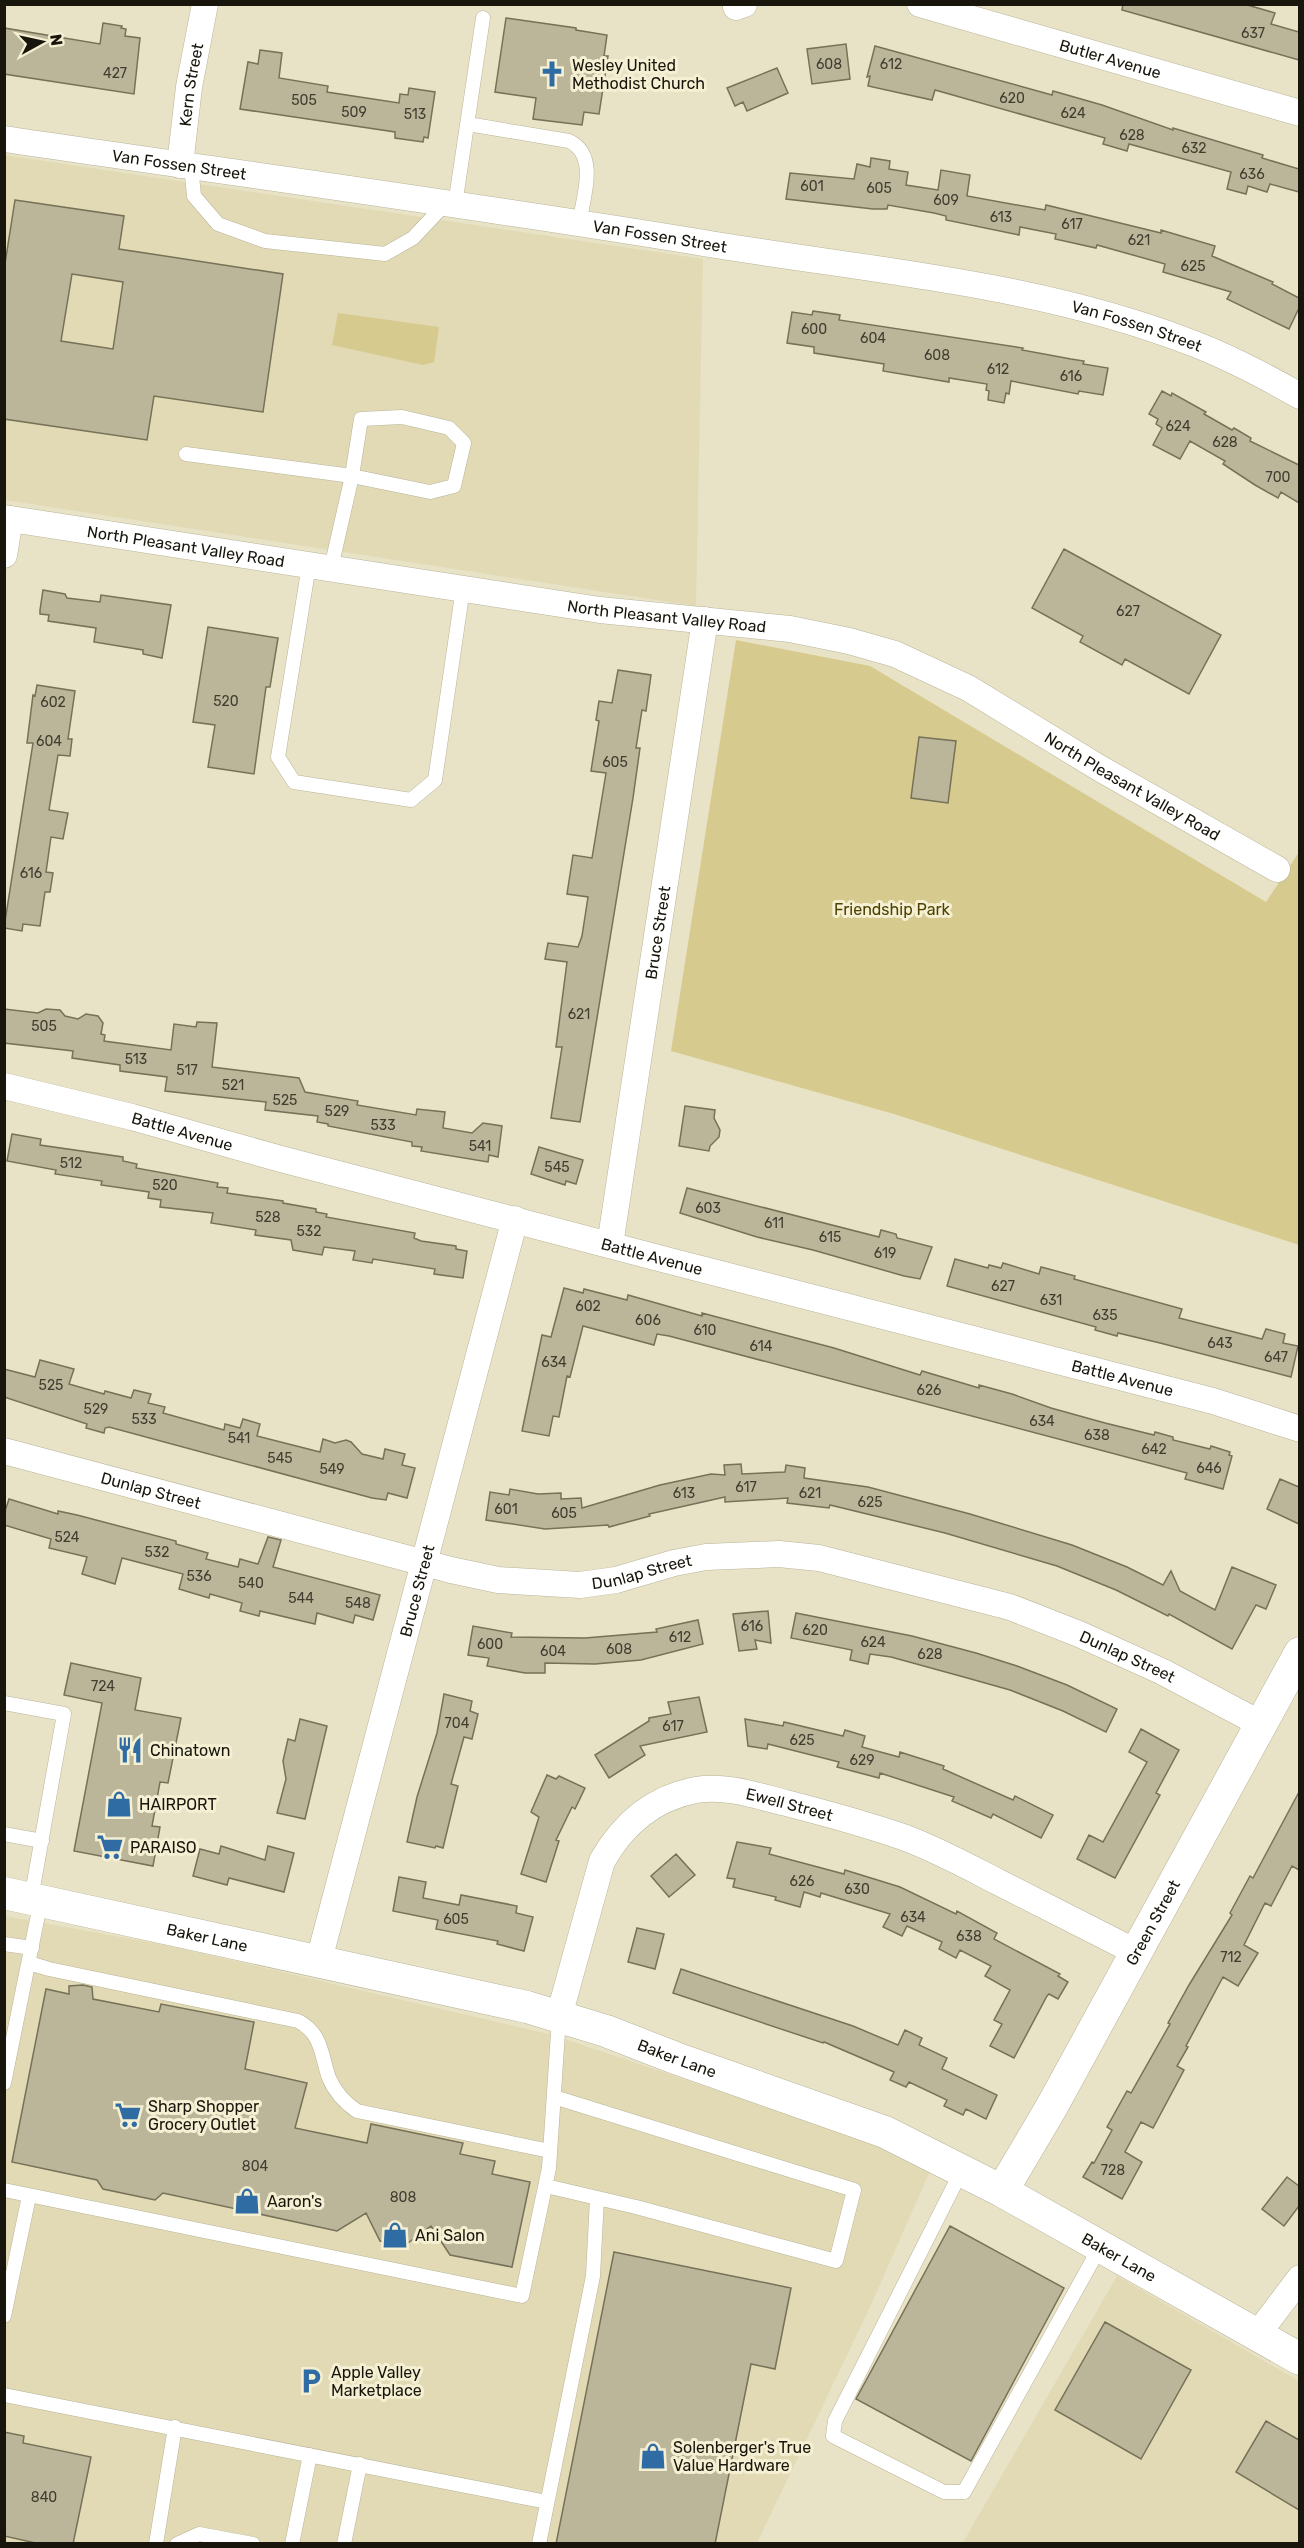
<svg xmlns="http://www.w3.org/2000/svg" width="1304" height="2548" viewBox="0 0 1304 2548" font-family="Rubik,sans-serif">
<style>
.built{fill:#e1dab5}
.green{fill:#d6ca8e}
.building{fill:#bbb69a;stroke:#767157;stroke-width:1.5;fill-rule:evenodd}
.lines{fill:none;stroke-linecap:round;stroke-linejoin:round}
.service-casing{stroke:#b9b498;stroke-width:15}
.minor-casing{stroke:#b9b498;stroke-width:27}
.tertiary-casing{stroke:#b9b498;stroke-width:33}
.service{stroke:#fff;stroke-width:14}
.minor{stroke:#fff;stroke-width:26}
.tertiary{stroke:#fff;stroke-width:32}
.labels{text-anchor:middle;dominant-baseline:central;stroke-width:6;stroke-linejoin:round;paint-order:stroke}
.number-label{font-size:14px;fill:#413e30}
.street-label{font-size:16px;fill:#18160c;stroke:#f5f0d3}
.poi-label{font-size:16px;fill:#18160c;stroke:#f5f0d3;text-anchor:start}
.park-label{font-size:16px;fill:#4d4201;stroke:#f5f0d3}
</style>
<rect width="100%" height="100%" fill="#e8e3c6"/>
<path class="built" d="M4,155L703,259L696,606L5,500Z
M5,1916L170,1946L553,2035L867,2141L930,2171L871,2305L757,2543L5,2544Z
M1117,2276L1299,2381V2543L962,2544Z"/>
<path class="green" d="M338,313L439,327L434,362L423,365L332,345Z
M736,640L870,666L1266,902L1299,852V1245L894,1114L671,1051Z"/>
<path class="building" d="M1123,4H1244L1275,13L1271,24L1299,32V60L1122,10Z
M506,18L576,28V30L607,35L604,56H608L599,114L584,112L582,125L533,119L536,98L495,92Z
M103,23L122,26L121,28L126,29L125,36L140,38L134,94L4,74V28L100,44Z
M846,44L850,79L812,84L807,49Z
M875,46L1052,95L1053,91L1102,105L1173,130V128L1263,155L1262,158L1299,169V192L1270,184L1267,192L1248,186L1246,194L1227,189L1231,172L1129,144L1127,151L1103,144L1105,138L935,90L932,100L868,86L870,76L867,77Z
M260,50L282,53L279,78L328,86L327,92L399,103L400,94L408,95L409,88L435,92L428,138L424,137L423,142L395,138V132L240,109L248,62L258,64Z
M777,68L788,93L747,111L743,102L735,106L727,88Z
M871,158L890,161L889,169L908,172L906,185L938,190L941,170L970,175L967,196L1045,210L1046,205L1161,233V230L1215,246L1212,256L1273,282L1272,284L1299,298V308L1289,329L1227,299L1231,292L1163,272L1165,264L1097,245L1096,248L1055,239L1056,234L1020,227L1019,235L946,220V216L934,213L888,205L887,209H873L786,199L790,173L854,179L857,164L870,167Z
M15,200L124,216L119,249L283,274L263,412L154,396L147,440L4,419V270ZM72,274L123,282L113,349L61,341Z
M813,311L840,315L839,320L1023,348L1022,350L1071,359L1084,361L1083,364L1108,368L1103,395L1079,391L1078,394L1011,381L1009,394L1006,393L1004,403L988,400L989,391L986,390L987,384L949,378V382L883,371L884,364L814,353V347L787,343L792,312L812,315Z
M1162,391L1171,396L1172,393L1206,412L1204,414L1232,430L1234,428L1251,438L1250,441L1299,465V503L1281,492L1278,498L1255,485L1223,464L1225,461L1190,441L1180,459L1153,445L1162,428L1156,424L1158,419L1149,414Z
M1064,549L1221,635L1189,694L1125,659L1122,665L1080,642L1083,636L1032,608Z
M43,590L65,594L67,598L100,602L101,595L171,605L162,658L143,654V650L94,642L96,628L48,621L49,615L40,614V610Z
M208,627L278,638L270,687H266L254,774L208,767L215,725L193,722Z
M618,670L651,675L646,711L642,710L636,748H640L633,798L580,1122L551,1118L562,1047H556L567,962L545,959L548,943L578,947L582,936L588,897L567,894L573,855L592,858L606,773L591,771L599,721L596,720L599,701L612,703Z
M37,685L75,691L68,739H72L70,756L58,755L49,810L68,813L63,839L51,837L46,872L53,873L50,892H45L40,926L23,924L22,931L4,928L33,743H27L33,695L35,696Z
M919,737L956,741L948,803L911,798Z
M4,1009L38,1013L46,1009L60,1010L65,1016L78,1019L86,1014L98,1016L103,1023L101,1034L105,1035L104,1041L171,1050L174,1024L196,1027L197,1022L217,1023L212,1067L299,1078L305,1092L358,1101L357,1105L416,1115L417,1109L445,1112L443,1128L472,1133L483,1123L502,1126L498,1157L489,1155L488,1162L421,1151L422,1147L412,1146V1142L328,1126V1124L317,1122L318,1116L265,1110L266,1102L165,1091L167,1077L120,1071V1065L72,1058L73,1051L4,1043Z
M685,1106L715,1110L714,1118L720,1130L719,1137L710,1146L709,1151L679,1146Z
M12,1134L41,1139L40,1145L123,1157V1161L137,1164L136,1168L218,1183L217,1187L228,1188L227,1193L283,1201V1203L316,1209V1212L327,1214L326,1217L415,1233L414,1238L421,1241L456,1246V1249L467,1251L463,1278L434,1274L435,1269L373,1259L372,1263L353,1260L355,1251L324,1247L322,1255L293,1250L291,1240L255,1235L256,1230L211,1223L213,1213L160,1207L161,1200L148,1198L149,1192L101,1185L102,1181L55,1174L56,1170L7,1161Z
M539,1147L583,1160L576,1184L566,1181L565,1185L531,1174Z
M687,1188L879,1237L881,1230L896,1234L897,1238L932,1247L920,1279L904,1276L813,1250L757,1237L680,1213Z
M955,1259L988,1268L989,1265L1001,1268L1003,1263L1039,1274L1041,1267L1075,1276L1074,1279L1182,1309L1179,1318L1262,1339L1266,1329L1285,1334L1283,1343L1298,1346L1291,1377L1160,1343L1118,1333L1117,1336L1095,1330L1096,1327L947,1286Z
M564,1288L583,1293L584,1289L627,1300L628,1295L702,1316V1313L834,1348L920,1375L922,1371L979,1388V1385L1012,1394L1051,1408L1105,1423L1154,1435L1155,1432L1173,1437V1440L1210,1449L1211,1446L1230,1452L1229,1455L1232,1456L1223,1489L1185,1479L1187,1473L669,1336L657,1334L654,1345L583,1326L570,1377L567,1376L559,1417L553,1416L549,1436L522,1431L542,1335L551,1337Z
M40,1360L74,1369L69,1384L104,1394L105,1391L131,1398L134,1390L151,1394L148,1403L165,1407L163,1413L224,1430L225,1424L240,1428L243,1419L260,1424L257,1436L320,1452L323,1439L335,1443L346,1440L351,1442L362,1454L383,1459L385,1449L405,1454L402,1465L415,1468L407,1498L388,1493L386,1500L372,1498L109,1427L105,1428L104,1433L86,1428L87,1424L4,1397V1369L35,1377Z
M741,1464L742,1474L785,1472L786,1465L805,1468L804,1478L868,1487L970,1514L1072,1545L1127,1567L1163,1585L1171,1571L1180,1591L1215,1610L1232,1567L1276,1585L1266,1609L1256,1605L1232,1649L1169,1614L1168,1616L1116,1590L1057,1566L945,1533L830,1505L829,1508L787,1503L788,1498L725,1502V1497L649,1514L650,1516L609,1527L608,1525L545,1529L486,1520L490,1492L509,1495L510,1489L538,1494L561,1493V1499L581,1498L582,1508L660,1485L711,1474L725,1475L724,1465Z
M1280,1479L1299,1487V1524L1267,1509Z
M9,1499L58,1514V1511L77,1515L176,1541V1544L208,1553L206,1559L238,1567L240,1559L258,1564L268,1537L281,1540L273,1567L380,1595L373,1620L355,1615L353,1623L317,1613L315,1624L260,1611L259,1616L240,1611L242,1603L210,1594L209,1598L179,1589L183,1574L122,1558L115,1584L82,1574L87,1557L49,1548L51,1539L4,1525V1514Z
M768,1611L771,1643L755,1640L757,1649L739,1651L733,1614Z
M796,1613L912,1636L976,1653L1017,1666L1067,1685L1117,1709L1106,1732L1063,1711L1010,1690L971,1679L891,1657L870,1654L868,1664L850,1660L852,1650L791,1638Z
M698,1620L703,1644L641,1660L595,1664L545,1663V1673H525L487,1666L489,1658L468,1655L473,1626L512,1633L511,1637L585,1638L657,1632L656,1629Z
M71,1663L141,1678L135,1710L181,1718L168,1783L160,1782L152,1826L160,1827L153,1866L74,1851L102,1703L64,1695Z
M444,1694L472,1701L470,1711L478,1714L472,1739L464,1737L451,1784L458,1786L443,1848L436,1846L435,1848L407,1842L417,1797L437,1733Z
M699,1697L707,1732L640,1746L645,1755L609,1778L595,1755L649,1721V1718L671,1714L668,1702Z
M300,1719L327,1726L305,1819L277,1813L286,1779L283,1761L288,1739L295,1741Z
M745,1719L783,1726L784,1722L843,1736L845,1730L865,1736L862,1747L899,1757L900,1752L944,1766L943,1769L1013,1800L1015,1796L1053,1815L1041,1838L993,1814L991,1818L952,1801L954,1797L880,1773L879,1778L837,1767L839,1762L768,1744L767,1749L748,1746Z
M1141,1729L1179,1750L1156,1793L1160,1795L1115,1878L1077,1859L1089,1835L1103,1842L1147,1762L1129,1752Z
M547,1775L556,1779L559,1776L585,1788L575,1809L572,1807L556,1840L559,1841L546,1882L521,1874L539,1817L531,1812Z
M1299,1792V1870L1292,1866L1271,1906L1265,1903L1244,1945L1258,1953L1238,1986L1223,1977L1186,2046L1188,2047L1177,2066L1184,2070L1153,2128L1141,2122L1125,2152L1142,2162L1122,2199L1083,2177L1092,2162L1094,2163L1112,2130L1107,2127L1127,2091L1131,2093L1170,2024L1168,2023L1189,1985L1232,1915L1230,1913L1250,1876L1253,1878Z
M737,1842L771,1848L769,1854L844,1874L845,1870L900,1887L956,1914L957,1911L997,1933L994,1939L1060,1974L1058,1976L1068,1982L1058,1999L1049,1994L1047,1996L1014,2058L990,2046L1002,2024L994,2020L1010,1990L985,1976L991,1966L960,1950L956,1958L939,1949L942,1942L907,1926L902,1936L883,1927L890,1914L821,1893L820,1897L804,1892L800,1907L775,1900L776,1897L733,1887L735,1879L727,1878Z
M221,1846L265,1860L268,1846L294,1853L284,1892L229,1878L227,1885L193,1876L200,1849L219,1854Z
M676,1854L695,1875L669,1897L651,1876Z
M399,1877L426,1882L423,1898L459,1905L461,1895L517,1906L516,1913L533,1917L524,1951L497,1944L498,1941L436,1929L438,1920L393,1911Z
M637,1928L664,1934L655,1969L628,1962Z
M681,1969L853,2026L898,2045L905,2030L922,2038L919,2045L947,2058L942,2069L997,2095L986,2119L966,2109L963,2115L944,2106L947,2100L909,2082L906,2087L890,2080L894,2072L824,2042L823,2043L673,1993Z
M83,1985L92,1987L93,1999L159,2012L161,2004L254,2022L245,2069L307,2083L295,2128L367,2143L371,2124L463,2143L460,2154L495,2161L492,2174L530,2182L512,2267L450,2255L431,2226L404,2246L380,2241L366,2213L337,2231L163,2193L155,2200L103,2189L97,2180L12,2162L46,1989L69,1994V1986Z
M1287,2177L1299,2186V2206L1284,2226L1262,2209Z
M950,2226L1064,2288L971,2461L856,2399Z
M614,2252L791,2288L775,2369L751,2364L715,2544H556Z
M1105,2322L1191,2370L1141,2459L1055,2410Z
M1266,2421L1299,2440V2510L1236,2472Z
M4,2432L24,2436L23,2443L91,2457L73,2544H40L4,2536Z"/>
<g class="lines">
<g class="service-casing">
<path id="service" d="M468,124L569,141C599,155 583,198 579,224
M191,166L194,196L218,224L265,241L385,254L413,238L446,203
M455,205L483,18
M186,454L352,476L430,492L454,486L464,443L449,428L402,417L361,419L352,476L331,568
M309,565L278,757L294,782L411,800L435,780L463,588
M4,1703L64,1714L31,1899
M4,1834L42,1841
M4,1944L32,1948
M29,1963L49,1969L298,2021C322,2033 321,2055 329,2078C335,2092 345,2103 357,2111L550,2151
M4,2083L41,1900
M962,2170L835,2421L833,2436L944,2492H964L1100,2247
M546,2186L636,2207L836,2261L854,2190L554,2097
M4,2190L522,2296L549,2168L559,2017
M4,2316L29,2196
M4,2395L547,2502
M156,2544L175,2427
M177,2544L199,2534L253,2544
M292,2544L310,2455
M344,2544L360,2464
M539,2544L593,2276L597,2198"/>
</g>
<g class="minor-casing">
<g id="minor">
<path id="s1" d="M920,4L1300,113"/>
<path d="M736,7L744,4"/>
<path id="s2" d="M4,139C242,174 480,206 716,245C876,271 1040,284 1192,343C1229,357 1265,376 1300,396"/>
<path id="s3" d="M180,165L189,87L205,4"/>
<path id="s4" d="M4,518L600,610L790,629L849,641L895,654L968,688L1101,769L1277,869"/>
<path d="M4,555L10,519"/>
<path id="s5" d="M4,1086L132,1117L281,1159L670,1261L1213,1401L1300,1429"/>
<path id="s6" d="M610,1245L705,620"/>
<path id="s7" d="M4,1451L451,1570L498,1580L580,1585L616,1580L674,1563L706,1557L779,1554L819,1558L1010,1607L1079,1634L1163,1672L1261,1724"/>
<path id="s8" d="M319,1960L515,1219"/>
<path id="s9" d="M559,2016L602,1861C623,1824 653,1798 696,1790C726,1785 758,1796 786,1803C825,1813 865,1824 903,1837C936,1849 967,1866 998,1882C1040,1903 1082,1925 1124,1946L1134,1954"/>
<path d="M1257,2335L1300,2278"/>
</g>
</g>
<g class="tertiary-casing">
<g id="tertiary">
<path id="s10" d="M4,1893L527,2007L606,2031L678,2059L885,2132L1002,2191L1300,2359"/>
<path id="s11" d="M1002,2191L1051,2108L1300,1653"/>
</g>
</g>
<use href="#service" class="service"/>
<use href="#minor" class="minor"/>
<use href="#tertiary" class="tertiary"/>
</g>
<defs>
<g id="church-bare" transform="scale(2.07)"><path d="M-1.2-6h2.4v3.5h3.3v2.4h-3.3V6h-2.4V-.1h-3.3v-2.4h3.3Z" fill="#2f6ca4" stroke="#f5f0d3" stroke-width="2.5" paint-order="stroke"/></g>
<g id="restaurant-bare" transform="scale(2.07)"><path d="M-5-6h1v4h1v-4h1v4h1v-4h1v5L-1.5 .5V6h-2V.5L-5-1ZM5-6V6H3V1.5H1.5Q1.5-4 5-6Z" fill="#2f6ca4" stroke="#f5f0d3" stroke-width="2.5" paint-order="stroke"/></g>
<g id="shop-bare" transform="scale(2.07)"><path d="M-5-2.5h2.3a2.7 3.5 0 0 1 5.4 0H5L5.5 6h-11ZM-1.5-2.5h3a1.5 2.3 0 0 0-3 0Z" fill="#2f6ca4" stroke="#f5f0d3" stroke-width="2.5" paint-order="stroke"/></g>
<g id="supermarket-bare" transform="scale(2.07)"><path d="M-6-5.5h2.5l.6 2H6L4.5 2H-2.5L-4.4-4H-6ZM-1.5 3.2a1.3 1.3 0 1 0 .1 0ZM3 3.2a1.3 1.3 0 1 0 .1 0Z" fill="#2f6ca4" stroke="#f5f0d3" stroke-width="2.5" paint-order="stroke"/></g>
<g id="parking-bare" transform="scale(2.07)"><path d="M-3.5-5.5H1a3.5 3.5 0 0 1 0 7H-1V5.5H-3.5ZM-1-3.4V-.6H.8a1.4 1.4 0 0 0 0-2.8Z" fill="#2f6ca4" stroke="#f5f0d3" stroke-width="2.5" paint-order="stroke"/></g>
</defs>
<g fill-rule="evenodd">
<use href="#church-bare" x="552" y="74"/>
<use href="#restaurant-bare" x="130" y="1750"/>
<use href="#shop-bare" x="119" y="1804"/>
<use href="#supermarket-bare" x="110" y="1847"/>
<use href="#supermarket-bare" x="128" y="2115"/>
<use href="#shop-bare" x="247" y="2201"/>
<use href="#shop-bare" x="395" y="2235"/>
<use href="#parking-bare" x="311" y="2381"/>
<use href="#shop-bare" x="653" y="2456"/>
</g>
<g class="labels">
<g class="number-label">
<text x="1253" y="33">637</text>
<text x="829" y="64">608</text>
<text x="891" y="64">612</text>
<text x="115" y="73">427</text>
<text x="1012" y="98">620</text>
<text x="304" y="100">505</text>
<text x="354" y="112">509</text>
<text x="1073" y="113">624</text>
<text x="415" y="114">513</text>
<text x="1132" y="135">628</text>
<text x="1194" y="148">632</text>
<text x="1252" y="174">636</text>
<text x="812" y="186">601</text>
<text x="879" y="188">605</text>
<text x="946" y="200">609</text>
<text x="1001" y="217">613</text>
<text x="1072" y="224">617</text>
<text x="1139" y="240">621</text>
<text x="1193" y="266">625</text>
<text x="814" y="329">600</text>
<text x="873" y="338">604</text>
<text x="937" y="355">608</text>
<text x="998" y="369">612</text>
<text x="1071" y="376">616</text>
<text x="1178" y="426">624</text>
<text x="1225" y="442">628</text>
<text x="1278" y="477">700</text>
<text x="1128" y="611">627</text>
<text x="226" y="701">520</text>
<text x="53" y="702">602</text>
<text x="49" y="741">604</text>
<text x="615" y="762">605</text>
<text x="31" y="873">616</text>
<text x="579" y="1014">621</text>
<text x="44" y="1026">505</text>
<text x="136" y="1059">513</text>
<text x="187" y="1070">517</text>
<text x="233" y="1085">521</text>
<text x="285" y="1100">525</text>
<text x="337" y="1111">529</text>
<text x="383" y="1125">533</text>
<text x="480" y="1146">541</text>
<text x="71" y="1163">512</text>
<text x="557" y="1167">545</text>
<text x="165" y="1185">520</text>
<text x="708" y="1208">603</text>
<text x="268" y="1217">528</text>
<text x="774" y="1223">611</text>
<text x="309" y="1231">532</text>
<text x="830" y="1237">615</text>
<text x="885" y="1253">619</text>
<text x="1003" y="1286">627</text>
<text x="1051" y="1300">631</text>
<text x="588" y="1306">602</text>
<text x="1105" y="1315">635</text>
<text x="648" y="1320">606</text>
<text x="705" y="1330">610</text>
<text x="1220" y="1343">643</text>
<text x="761" y="1346">614</text>
<text x="1276" y="1357">647</text>
<text x="554" y="1362">634</text>
<text x="51" y="1385">525</text>
<text x="929" y="1390">626</text>
<text x="96" y="1409">529</text>
<text x="144" y="1419">533</text>
<text x="1042" y="1421">634</text>
<text x="1097" y="1435">638</text>
<text x="239" y="1438">541</text>
<text x="1154" y="1449">642</text>
<text x="280" y="1458">545</text>
<text x="1209" y="1468">646</text>
<text x="332" y="1469">549</text>
<text x="746" y="1487">617</text>
<text x="684" y="1493">613</text>
<text x="810" y="1493">621</text>
<text x="870" y="1502">625</text>
<text x="506" y="1509">601</text>
<text x="564" y="1513">605</text>
<text x="67" y="1537">524</text>
<text x="157" y="1552">532</text>
<text x="199" y="1576">536</text>
<text x="251" y="1583">540</text>
<text x="301" y="1598">544</text>
<text x="358" y="1603">548</text>
<text x="752" y="1626">616</text>
<text x="815" y="1630">620</text>
<text x="680" y="1637">612</text>
<text x="873" y="1642">624</text>
<text x="490" y="1644">600</text>
<text x="619" y="1649">608</text>
<text x="553" y="1651">604</text>
<text x="930" y="1654">628</text>
<text x="103" y="1686">724</text>
<text x="457" y="1723">704</text>
<text x="673" y="1726">617</text>
<text x="802" y="1740">625</text>
<text x="862" y="1760">629</text>
<text x="802" y="1881">626</text>
<text x="857" y="1889">630</text>
<text x="913" y="1917">634</text>
<text x="456" y="1919">605</text>
<text x="969" y="1936">638</text>
<text x="1231" y="1957">712</text>
<text x="255" y="2166">804</text>
<text x="1113" y="2170">728</text>
<text x="403" y="2197">808</text>
<text x="44" y="2497">840</text>
</g>
<g class="street-label">
<text stroke="none"><textPath href="#s1" startOffset="198">Butler Avenue</textPath></text>
<text stroke="none"><textPath href="#s3" startOffset="81">Kern Street</textPath></text>
<text stroke="none"><textPath href="#s2" startOffset="177">Van Fossen Street</textPath></text>
<text stroke="none"><textPath href="#s2" startOffset="663">Van Fossen Street</textPath></text>
<text stroke="none"><textPath href="#s2" startOffset="1149">Van Fossen Street</textPath></text>
<text stroke="none"><textPath href="#s4" startOffset="184">North Pleasant Valley Road</textPath></text>
<text stroke="none"><textPath href="#s4" startOffset="670">North Pleasant Valley Road</textPath></text>
<text stroke="none"><textPath href="#s4" startOffset="1174">North Pleasant Valley Road</textPath></text>
<text stroke="none"><textPath href="#s6" startOffset="316">Bruce Street</textPath></text>
<text stroke="none"><textPath href="#s5" startOffset="184">Battle Avenue</textPath></text>
<text stroke="none"><textPath href="#s5" startOffset="670">Battle Avenue</textPath></text>
<text stroke="none"><textPath href="#s5" startOffset="1156">Battle Avenue</textPath></text>
<text stroke="none"><textPath href="#s7" startOffset="152">Dunlap Street</textPath></text>
<text stroke="none"><textPath href="#s7" startOffset="656">Dunlap Street</textPath></text>
<text stroke="none"><textPath href="#s8" startOffset="382">Bruce Street</textPath></text>
<text stroke="none"><textPath href="#s7" startOffset="1160">Dunlap Street</textPath></text>
<text stroke="none"><textPath href="#s9" startOffset="378">Ewell Street</textPath></text>
<text stroke="none"><textPath href="#s11" startOffset="308">Green Street</textPath></text>
<text stroke="none"><textPath href="#s10" startOffset="208">Baker Lane</textPath></text>
<text stroke="none"><textPath href="#s10" startOffset="694">Baker Lane</textPath></text>
<text stroke="none"><textPath href="#s10" startOffset="1180">Baker Lane</textPath></text>
</g>
<g class="poi-label">
<text x="572" y="65">Wesley United<tspan x="572" dy="18">Methodist Church</tspan></text>
<text x="150" y="1750">Chinatown</text>
<text x="139" y="1804">HAIRPORT</text>
<text x="130" y="1847">PARAISO</text>
<text x="148" y="2106">Sharp Shopper<tspan x="148" dy="18">Grocery Outlet</tspan></text>
<text x="267" y="2201">Aaron's</text>
<text x="415" y="2235">Ani Salon</text>
<text x="331" y="2372">Apple Valley<tspan x="331" dy="18">Marketplace</tspan></text>
<text x="673" y="2447">Solenberger's True<tspan x="673" dy="18">Value Hardware</tspan></text>
</g>
<g class="park-label">
<text x="892" y="909">Friendship Park</text>
</g>
</g>
<rect width="1304" height="2548" fill="none" stroke="#18160c" stroke-width="12"/>
<g transform="translate(42 42) rotate(82)" stroke="#f5f0d3" stroke-width="4.5" paint-order="stroke">
<path d="M0-4.5L10 22L0 15L-10 22Z" fill="#18160c"/>
<text y="-9" font-size="16" font-weight="bold" text-anchor="middle" fill="#18160c">N</text>
</g>
</svg>
